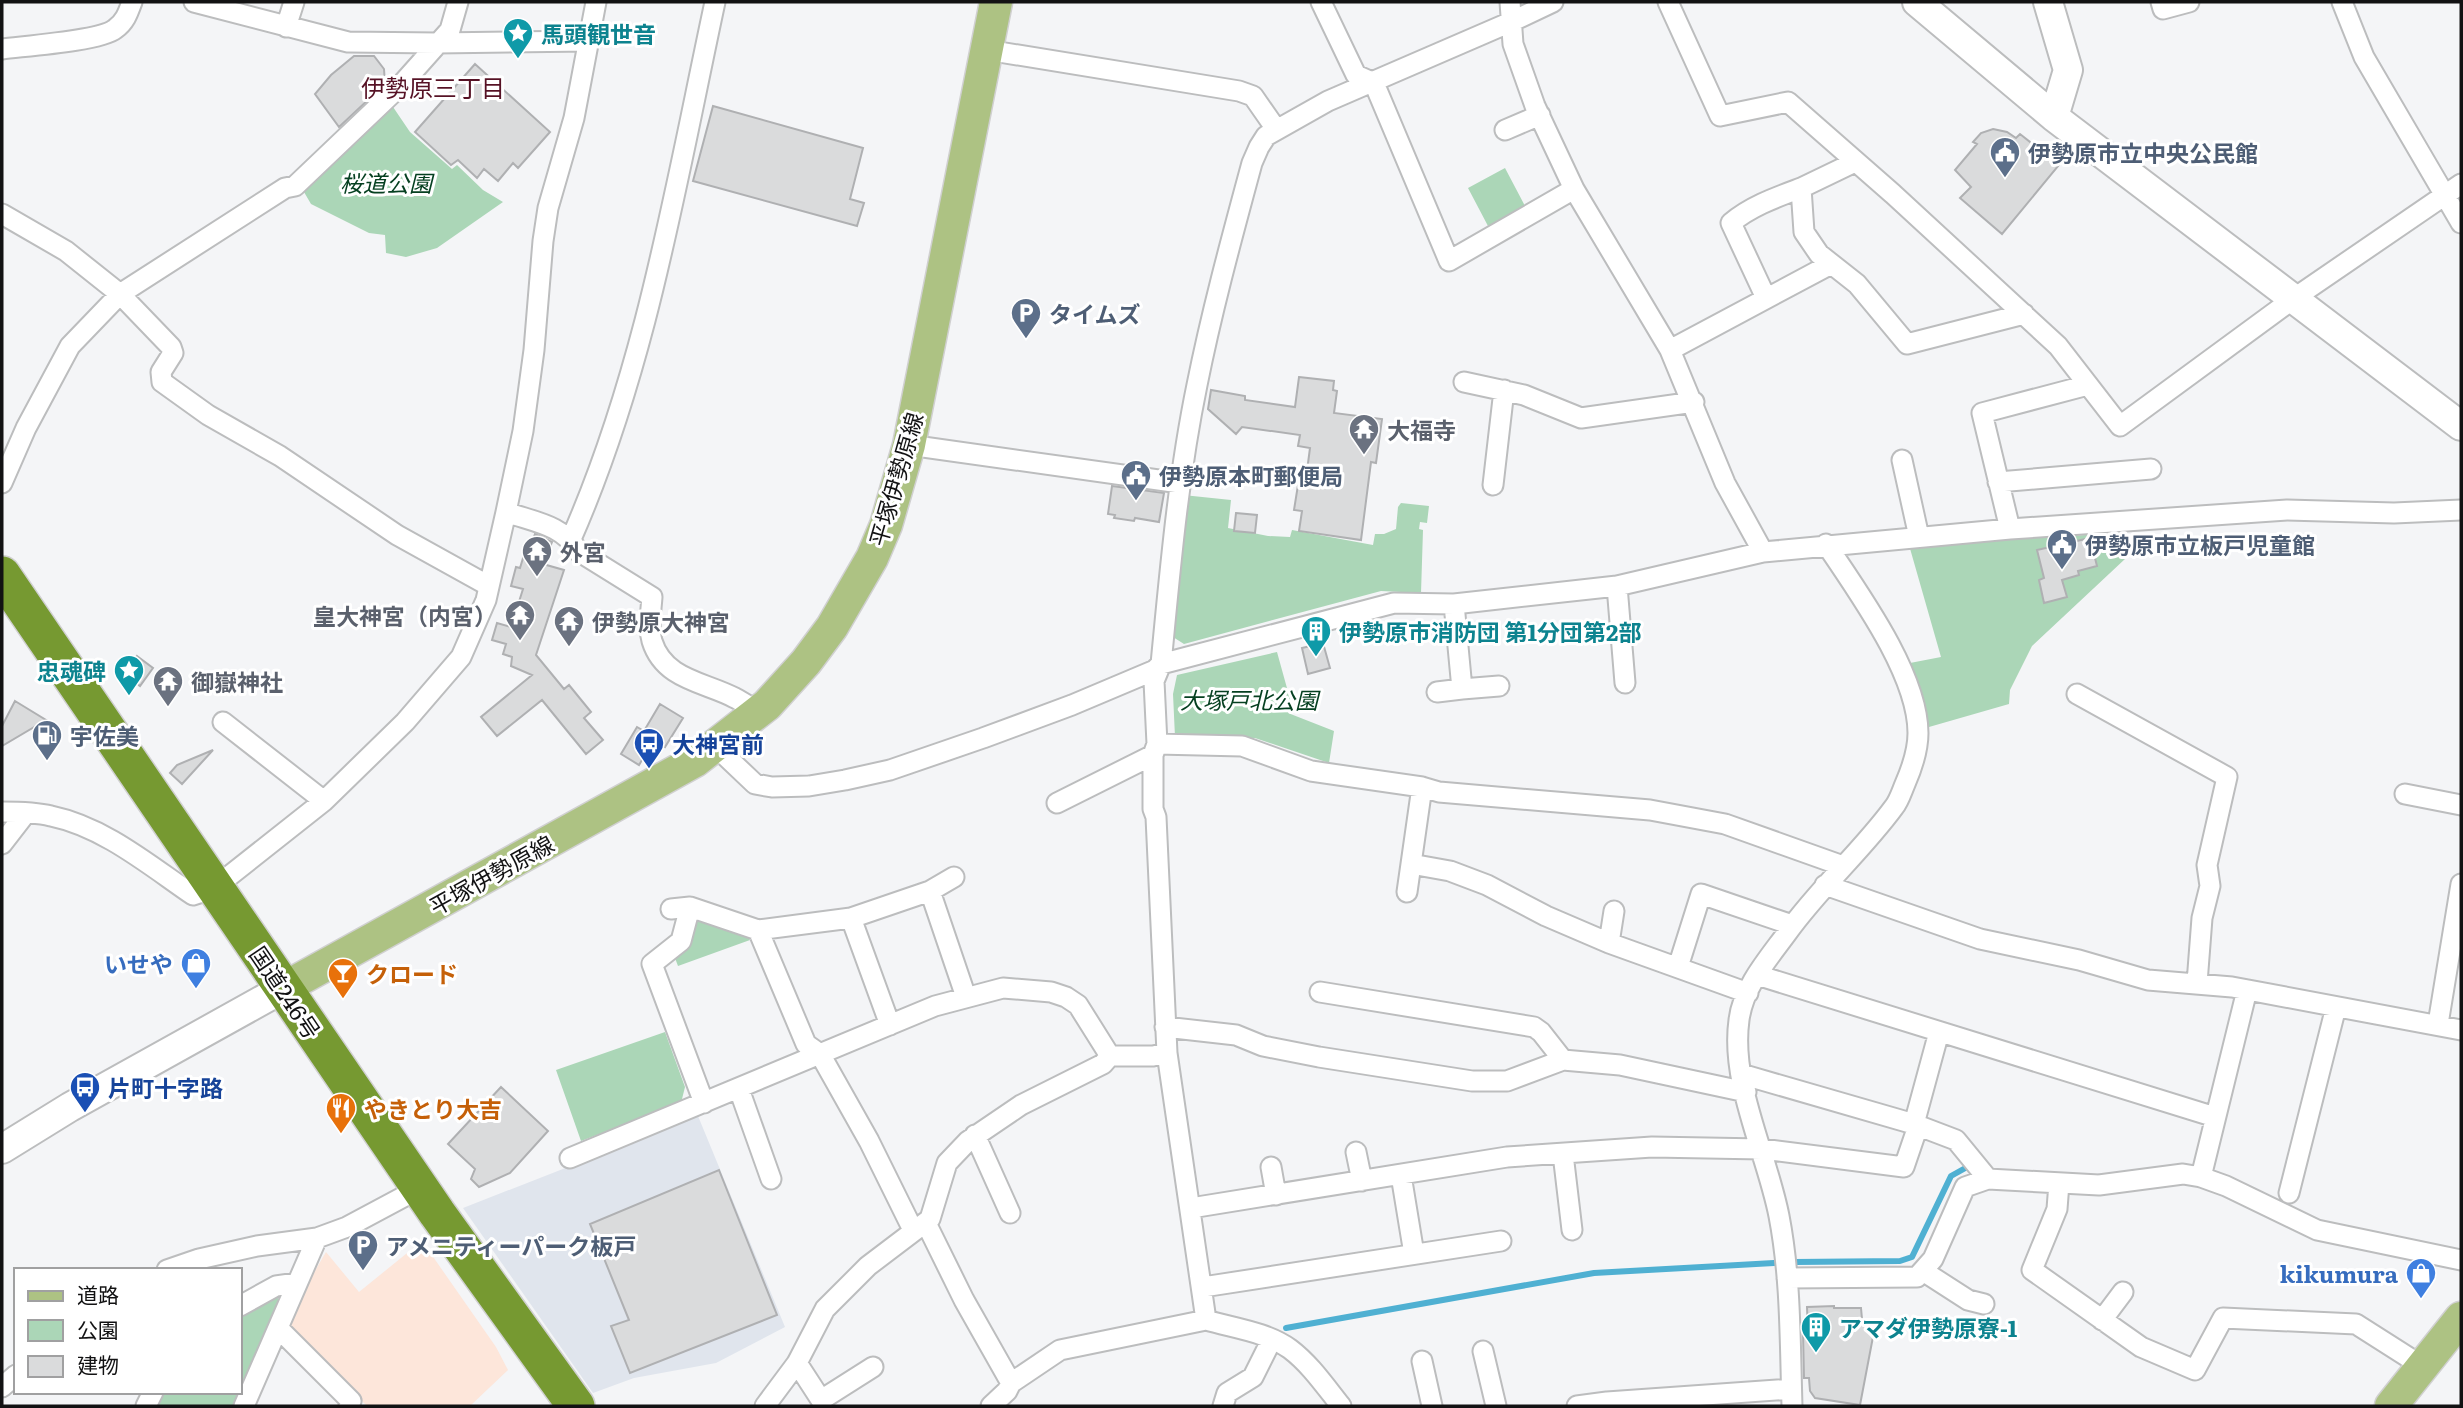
<svg xmlns="http://www.w3.org/2000/svg" width="2463" height="1408" viewBox="0 0 2463 1408" font-family="Literata,'Noto Sans JP',serif">
<style>
.built{fill:#e0e5ed}
.industrial{fill:#fde6da}
.green{fill:#abd6b7}
.lines{fill:none;stroke-linecap:round;stroke-linejoin:round}
.stream{stroke:#4fb0d2;stroke-width:6}
.building{fill:#dadbdc;stroke:#afb0b2;stroke-width:2}
.street-casing{stroke:#bcbdbe;stroke-width:23}
.secondary-casing{stroke:#bcbdbe;stroke-width:32}
.primary-casing{stroke:#d0d0d0;stroke-width:35}
.highway-casing{stroke:#d0d0d0;stroke-width:40}
.street{stroke:#fff;stroke-width:19}
.secondary{stroke:#fff;stroke-width:28}
.primary{stroke:#adc283;stroke-width:32}
.highway{stroke:#769931;stroke-width:37}
.labels{text-anchor:middle;dominant-baseline:central;stroke-width:6;stroke-linejoin:round;paint-order:stroke}
.culture-label{font-size:23px;font-weight:bold;fill:#0d838f;stroke:#fff;text-anchor:start}
.service-label{font-size:23px;font-weight:bold;fill:#4e5e75;stroke:#fff;text-anchor:start}
.park-label{font-size:23px;font-style:italic;fill:#064021;stroke:#fff}
.worship-label{font-size:23px;font-weight:bold;fill:#5b616d;stroke:#fff;text-anchor:start}
.street-label{font-size:23px;fill:#121213;stroke:#fff}
.transit-label{font-size:23px;font-weight:bold;fill:#164399;stroke:#fff;text-anchor:start}
.shop-label{font-size:23px;font-weight:bold;fill:#366cbe;stroke:#fff;text-anchor:end}
.food-label{font-size:23px;font-weight:bold;fill:#c56008;stroke:#fff;text-anchor:start}
.neighbourhood-label{font-size:24px;fill:#561225;stroke:#fff}
</style>
<rect width="100%" height="100%" fill="#f4f5f7"/>
<path class="built" d="M698,1116L785,1327L716,1363L634,1378L593,1393L463,1208Z"/>
<path class="industrial" d="M422,1241L496,1347L508,1370L470,1406H367L293,1333L291,1324L312,1276L326,1252L359,1292Z"/>
<path class="green" d="M391,104L410,132L452,169L457,165L483,190L503,202L437,248L406,257L386,253L385,235L369,233L311,204L304,192V184Z
M1505,168L1525,206L1488,226L1468,188Z
M1183,495L1231,500L1228,528L1268,536L1290,537L1292,530L1373,545L1375,534H1384L1396,529L1398,507L1401,503L1429,506L1427,523L1420,522L1419,529L1423,530L1421,593L1381,591L1184,644L1173,637Z
M2121,533L2125,559L2032,646L2010,690L2009,704L1929,727L1910,663L1941,657L1909,545Z
M1277,652L1290,699L1288,713L1334,731L1329,763L1255,738L1175,737L1173,694L1177,675Z
M702,918L747,935L750,940L678,966L675,958L689,947L695,923Z
M665,1032L685,1087L681,1103L581,1141L556,1070Z
M272,1294L279,1299L235,1406H154L162,1392H240V1312Z"/>
<g class="lines">
<path class="stream" d="M1795,1262L1900,1261L1912,1257L1951,1176L1969,1166
M1286,1328L1594,1273L1774,1263"/>
</g>
<path class="building" d="M354,56H374L384,69L385,84L339,127L315,94L331,75Z
M475,64L550,132L518,168L513,163L498,181L484,169L477,178L458,160L451,165L415,132Z
M713,106L863,148L850,199L864,203L857,226L693,181Z
M1993,129L2007,132L2016,138L2020,134L2059,165L2002,234L1960,198L1971,187L1955,170L1977,144L1973,142L1981,133Z
M1299,377L1334,381L1333,390L1337,391L1334,413L1382,419L1376,463L1371,462L1361,540L1299,531L1302,511L1294,510L1298,485L1305,486L1310,448L1298,446L1300,435L1242,427L1236,434L1208,409L1211,390L1245,396V400L1295,407Z
M1112,486L1164,493L1159,522L1135,518L1134,521L1114,518L1115,515L1108,514Z
M1236,513L1257,515L1255,533L1234,531Z
M535,534L552,542L543,564L564,570L536,655L564,689L569,685L591,712L584,718L603,740L586,754L542,700L497,736L481,717L532,675L511,666L512,657L503,654L506,644L492,640L497,623L511,627L523,589L511,586L516,567L520,568L527,545L531,546Z
M2090,538L2097,566L2078,571L2079,575L2062,580L2067,597L2044,603L2039,580L2044,578L2037,550Z
M1323,643L1330,668L1308,674L1302,648Z
M137,656L153,668L140,686L124,674Z
M15,701L46,720L2,746V726Z
M660,704L683,718L665,747L654,740L639,765L621,754L637,727L644,731Z
M213,750L182,784L170,773L177,765Z
M501,1087L548,1131L510,1173L479,1187L471,1179L475,1169L448,1144Z
M719,1170L777,1315L630,1373L611,1326L629,1320L590,1224Z
M1834,1306V1308H1861L1862,1319L1876,1321L1860,1405L1815,1398L1810,1391L1809,1378H1804L1803,1333H1808L1807,1307Z"/>
<g class="lines">
<g class="street-casing">
<path id="street" d="M194,2L348,42L437,43L589,41
M1321,2L1356,75L1374,83L1449,261L1574,189
M1510,2L1513,44L1535,106L1574,189L1670,350L1725,483L1763,552
M1668,2L1720,116L1788,102L1893,194L2058,346L2120,426L2293,299L2461,184
M2161,2L2163,9L2189,2
M2342,2L2364,57L2461,223
M286,27L294,2
M2,49C25,46 100,41 115,29C125,22 128,13 132,2
M987,50L1239,91L1253,96L1276,129
M1505,130L1540,115
M1855,162L1801,188L1804,232L1819,254L1857,284L1907,344L2024,314
M2,214L66,251L120,294L171,347L173,353L161,372L162,382L208,415L280,456L397,535L489,586
M1766,298L1731,223C1751,206 1777,197 1801,188
M1670,350L1831,264
M1464,382L1524,395L1581,418L1694,402
M909,445L1180,483
M1902,460L1919,537
M1998,482L2151,469
M2,483L26,428L70,346L120,294L285,188L295,186L401,85L450,30L458,2
M1493,485L1504,390
M506,512L523,431L534,350L543,241L548,208L574,118L596,2
M2010,529L1982,413L2088,385
M571,539C646,369 676,183 715,2
M1617,586L1625,683
M1462,689L1499,686
M1437,692L1462,689L1454,604
M2077,694L2227,777L2207,865L2210,886L2202,918L2197,983
M223,722L324,801
M1157,744L1242,746L1311,771L1422,787L1439,792L1650,810L1725,824L1843,866
M716,747L755,784L772,787L809,786L845,780L890,770L983,738L1072,705L1155,670L1161,664L1394,603L1454,604L1617,586L1763,552L2010,529L2287,510L2394,513L2461,510
M1422,787L1411,864L1450,871L1487,885L1546,916L1609,943L1748,993
M2405,794L2461,805
M1057,803L1153,755
M2,812C18,812 35,812 51,816C104,827 149,865 193,895L214,888L324,801L405,722L461,657L486,600L506,512C534,522 563,525 578,551L652,597C651,611 648,627 652,641C664,680 705,682 735,698C743,702 751,708 759,712
M2,844L26,813
M1825,885L1980,939L2079,960L2148,980L2232,987L2461,1030
M930,891L966,997
M1407,892L1411,864
M690,907L681,941L652,964L704,1103
M671,909L690,907L758,930L851,918L930,891L954,877
M851,918L890,1025
M758,930L806,1044L820,1054L869,1141L913,1230
M1609,943L1614,911
M1678,967L1701,894L1792,925
M1757,975L2215,1117
M1320,992L1534,1027L1541,1032L1563,1060
M2438,1024L2461,884
M1165,1027L1236,1035L1263,1046L1319,1057L1472,1081H1507L1563,1060L1620,1065L1746,1092
M1741,1074L1914,1124L1956,1140L1988,1179
M739,1089L771,1179
M1914,1124L1939,1032
M975,1135L1010,1213
M1356,1152L1362,1181
M1563,1154L1572,1230
M570,1158L935,1006L1003,988L1051,992L1066,997L1078,1005L1110,1056
M1271,1167L1276,1195
M1401,1175L1414,1254
M2201,1177L2247,990
M2059,1183L2057,1209L2032,1270L2141,1347L2195,1370L2223,1318L2356,1324L2422,1366
M2289,1193L2336,1007
M1191,1208L1507,1157L1652,1147L1762,1149L1904,1167L1918,1126
M926,1223L964,1300L1011,1383
M167,1270L199,1259L257,1246L317,1238L347,1227L420,1188
M1923,1271L1968,1300L1984,1304
M1787,1278L1917,1277L1933,1259L1965,1187L1988,1179L2099,1185L2183,1174L2201,1177L2226,1186L2317,1230L2461,1260
M1203,1287L1501,1241
M240,1306L276,1286L297,1283
M2102,1320L2123,1292
M279,1329L351,1401L349,1406
M1483,1351L1496,1406
M1422,1361L1432,1406
M797,1363L821,1400L873,1367
M2,1387L16,1375
M146,1406L153,1392
M244,1406L317,1238
M765,1406L797,1363L825,1309L868,1266L930,1219L947,1163L968,1141L1021,1105L1103,1064L1110,1056H1153L1167,1053
M991,1406L1007,1391L1011,1383L1060,1350L1206,1320
M1223,1406L1227,1393L1253,1377L1272,1339
M1341,1406C1325,1386 1310,1364 1290,1349C1267,1332 1233,1328 1206,1320L1167,1053L1156,817L1153,809V755L1157,744L1154,681L1161,664C1170,571 1178,477 1197,385C1212,310 1232,237 1252,163L1259,147L1266,136L1328,101L1513,21L1553,2
M1577,1406L1607,1402L1791,1389
M1792,1406C1790,1343 1791,1278 1779,1216C1767,1154 1730,1083 1739,1020C1743,987 1768,959 1787,933C1819,888 1861,852 1894,807C1899,801 1902,791 1905,784C1912,768 1918,751 1918,733C1918,674 1858,592 1826,544"/>
</g>
<g class="secondary-casing">
<path id="secondary" d="M1917,2L2054,117L2461,426
M2048,2L2068,70L2054,117
M2,1149L70,1107L284,988"/>
</g>
<g class="primary-casing">
<path id="primary" d="M284,988L695,761L767,705L806,662L832,627L872,558L886,525L909,445L996,2
M2391,1406L2461,1318"/>
</g>
<g class="highway-casing">
<path id="highway" d="M2,575L437,1213L576,1406"/>
</g>
<use href="#street" class="street"/>
<use href="#secondary" class="secondary"/>
<use href="#primary" class="primary"/>
<use href="#highway" class="highway"/>
</g>
<defs>
<g id="sight-pin" transform="scale(1.575)"><path d="M0 17L-7.5 6A9.5 9.5 0 1 1 7.5 6Z" fill="#0f9aa8" stroke="#fff"/><path d="M0-6L1.8-2.2L6-1.7L2.9 1.2L3.7 5.4L0 3.3L-3.7 5.4L-2.9 1.2L-6-1.7L-1.8-2.2Z" fill="#fff"/></g>
<g id="civic-pin" transform="scale(1.575)"><path d="M0 17L-7.5 6A9.5 9.5 0 1 1 7.5 6Z" fill="#5c6f8a" stroke="#fff"/><path d="M-.6-6.5H3V-4.5H.6V-3L4-1V1h2V6H-6V1h2V-1L-.6-3ZM-1.2 2.5V6h2.4V2.5Z" fill="#fff"/></g>
<g id="parking-pin" transform="scale(1.575)"><path d="M0 17L-7.5 6A9.5 9.5 0 1 1 7.5 6Z" fill="#5c6f8a" stroke="#fff"/><path d="M-3.5-5.5H1a3.5 3.5 0 0 1 0 7H-1V5.5H-3.5ZM-1-3.4V-.6H.8a1.4 1.4 0 0 0 0-2.8Z" fill="#fff"/></g>
<g id="temple-pin" transform="scale(1.575)"><path d="M0 17L-7.5 6A9.5 9.5 0 1 1 7.5 6Z" fill="#6b7280" stroke="#fff"/><path d="M0-6L5-2H3V0L6.5 2.5H4V6H1.5V3h-3V6H-4V2.5H-6.5L-3 0V-2H-5Z" fill="#fff"/></g>
<g id="building-pin" transform="scale(1.575)"><path d="M0 17L-7.5 6A9.5 9.5 0 1 1 7.5 6Z" fill="#0f9aa8" stroke="#fff"/><path d="M-4-6H4V6H1V3H-1V6H-4ZM-2.5-4.3h1.7v1.8h-1.7ZM.8-4.3h1.7v1.8H.8ZM-2.5-1h1.7V.8h-1.7ZM.8-1h1.7V.8H.8Z" fill="#fff"/></g>
<g id="fuel-pin" transform="scale(1.575)"><path d="M0 17L-7.5 6A9.5 9.5 0 1 1 7.5 6Z" fill="#5c6f8a" stroke="#fff"/><path d="M-5.5-6h7V0h2V4h1.3V-2.5L3-4.5l.8-.8L6-3V5H2.5V1h-1V6h-7ZM-4.2-4.7v3.2H.2V-4.7Z" fill="#fff"/></g>
<g id="bus-pin" transform="scale(1.575)"><path d="M0 17L-7.5 6A9.5 9.5 0 1 1 7.5 6Z" fill="#1a4fb4" stroke="#fff"/><path d="M-5-6H5V4H4V6H2V4H-2V6H-4V4H-5ZM-3.5-4V0h7V-4ZM-3.5 1.2v1.5H-2V1.2ZM2 1.2v1.5H3.5V1.2Z" fill="#fff"/></g>
<g id="shop-pin" transform="scale(1.575)"><path d="M0 17L-7.5 6A9.5 9.5 0 1 1 7.5 6Z" fill="#3f7fe0" stroke="#fff"/><path d="M-5-2.5h2.3a2.7 3.5 0 0 1 5.4 0H5L5.5 6h-11ZM-1.5-2.5h3a1.5 2.3 0 0 0-3 0Z" fill="#fff"/></g>
<g id="bar-pin" transform="scale(1.575)"><path d="M0 17L-7.5 6A9.5 9.5 0 1 1 7.5 6Z" fill="#e8710a" stroke="#fff"/><path d="M-6-5H6L.8 .8V4.5H3.5V6h-7V4.5H-.8V.8Z" fill="#fff"/></g>
<g id="restaurant-pin" transform="scale(1.575)"><path d="M0 17L-7.5 6A9.5 9.5 0 1 1 7.5 6Z" fill="#e8710a" stroke="#fff"/><path d="M-5-6h1v4h1v-4h1v4h1v-4h1v5L-1.5 .5V6h-2V.5L-5-1ZM5-6V6H3V1.5H1.5Q1.5-4 5-6Z" fill="#fff"/></g>
</defs>
<g fill-rule="evenodd">
<use href="#sight-pin" x="518" y="33"/>
<use href="#civic-pin" x="2005" y="152"/>
<use href="#parking-pin" x="1026" y="313"/>
<use href="#temple-pin" x="1364" y="429"/>
<use href="#civic-pin" x="1136" y="475"/>
<use href="#civic-pin" x="2062" y="544"/>
<use href="#temple-pin" x="537" y="551"/>
<use href="#temple-pin" x="520" y="615"/>
<use href="#temple-pin" x="569" y="621"/>
<use href="#building-pin" x="1316" y="631"/>
<use href="#sight-pin" x="129" y="670"/>
<use href="#temple-pin" x="168" y="681"/>
<use href="#fuel-pin" x="47" y="735"/>
<use href="#bus-pin" x="649" y="743"/>
<use href="#shop-pin" x="196" y="963"/>
<use href="#bar-pin" x="343" y="973"/>
<use href="#bus-pin" x="85" y="1087"/>
<use href="#restaurant-pin" x="341" y="1108"/>
<use href="#parking-pin" x="363" y="1245"/>
<use href="#shop-pin" x="2421" y="1273"/>
<use href="#building-pin" x="1816" y="1327"/>
</g>
<g class="labels">
<g class="culture-label">
<text x="541" y="33">馬頭観世音</text>
<text x="1339" y="631">伊勢原市消防団 第1分団第2部</text>
<text x="106" y="670" text-anchor="end">忠魂碑</text>
<text x="1839" y="1327">アマダ伊勢原寮-1</text>
</g>
<g class="service-label">
<text x="2028" y="152">伊勢原市立中央公民館</text>
<text x="1049" y="313">タイムズ</text>
<text x="1159" y="475">伊勢原本町郵便局</text>
<text x="2085" y="544">伊勢原市立板戸児童館</text>
<text x="70" y="735">宇佐美</text>
<text x="386" y="1245">アメニティーパーク板戸</text>
</g>
<g class="park-label">
<text x="386" y="182">桜道公園</text>
<text x="1249" y="699">大塚戸北公園</text>
</g>
<g class="worship-label">
<text x="1387" y="429">大福寺</text>
<text x="560" y="551">外宮</text>
<text x="497" y="615" text-anchor="end">皇大神宮（内宮）</text>
<text x="592" y="621">伊勢原大神宮</text>
<text x="191" y="681">御嶽神社</text>
</g>
<g class="street-label">
<text transform="translate(895 479) rotate(-74)">平塚伊勢原線</text>
<text transform="translate(491 874) rotate(-29)">平塚伊勢原線</text>
<text transform="translate(286 992) rotate(56)">国道246号</text>
</g>
<g class="transit-label">
<text x="672" y="743">大神宮前</text>
<text x="108" y="1087">片町十字路</text>
</g>
<g class="shop-label">
<text x="173" y="963">いせや</text>
<text x="2398" y="1273">kikumura</text>
</g>
<g class="food-label">
<text x="366" y="973">クロード</text>
<text x="364" y="1108">やきとり大吉</text>
</g>
<g class="neighbourhood-label">
<text x="433" y="86">伊勢原三丁目</text>
</g>
</g>
<rect width="2463" height="1408" fill="none" stroke="#121213" stroke-width="7"/>
<rect x="14" y="1268" width="228" height="126" fill="#ffffff" stroke="#a0a0a1" stroke-width="2"/>
<rect x="28" y="1291" width="35" height="10" fill="#adc283" stroke="#a0a0a1" stroke-width="2"/>
<text x="77" y="1303" font-size="21" fill="#121213">道路</text>
<rect x="28" y="1320" width="35" height="21" fill="#abd6b7" stroke="#a0a0a1" stroke-width="2"/>
<text x="77" y="1338" font-size="21" fill="#121213">公園</text>
<rect x="28" y="1356" width="35" height="21" fill="#dadbdc" stroke="#a0a0a1" stroke-width="2"/>
<text x="77" y="1373" font-size="21" fill="#121213">建物</text>
</svg>
